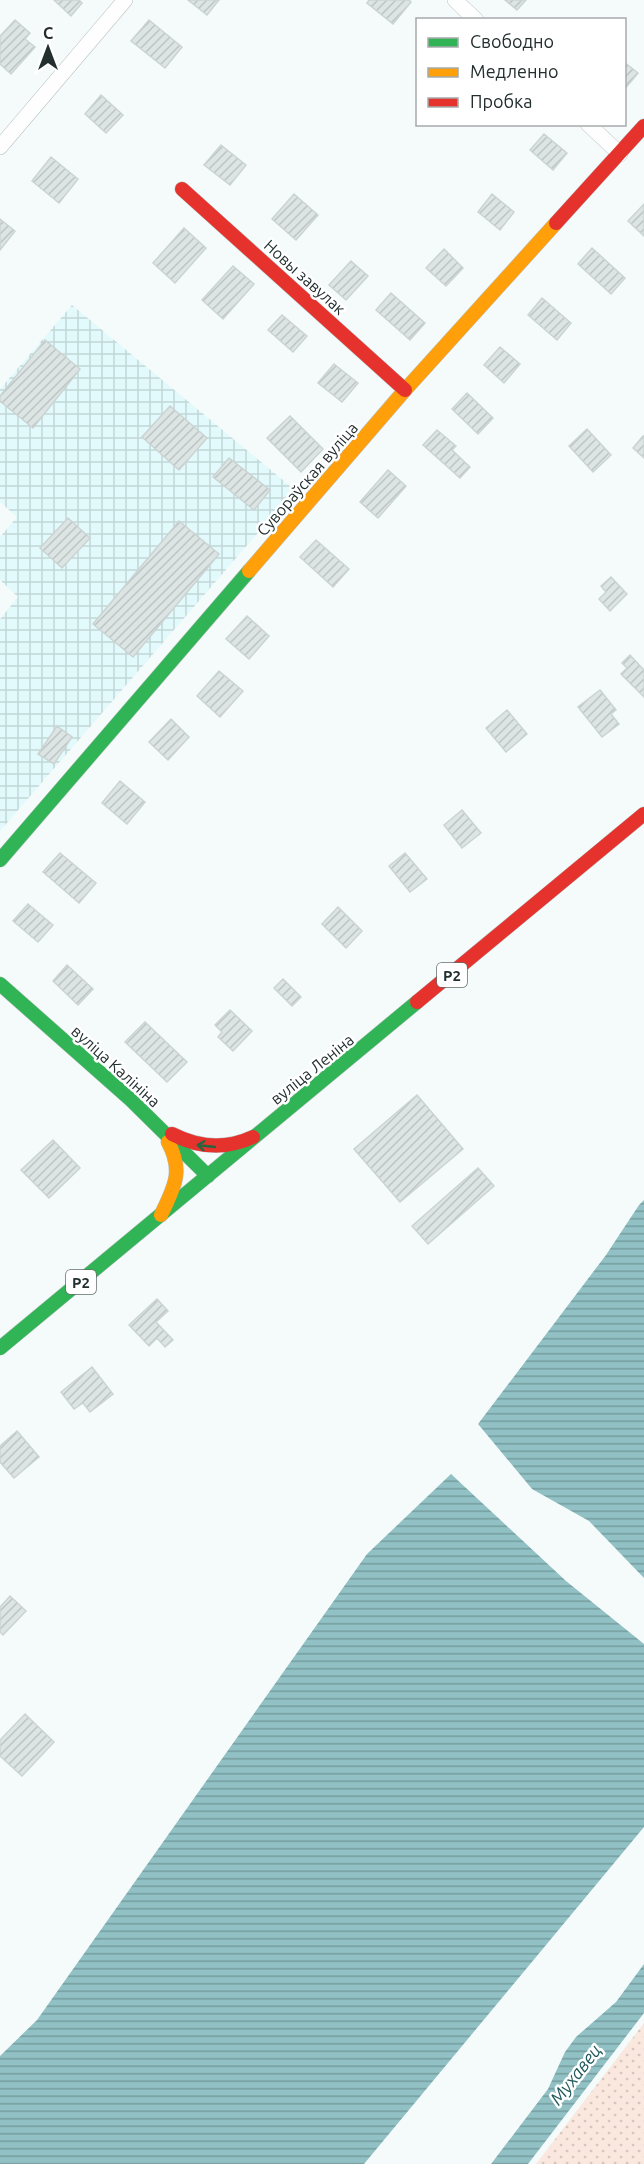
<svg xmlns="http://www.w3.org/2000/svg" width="644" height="2164" viewBox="0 0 644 2164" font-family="Ubuntu,sans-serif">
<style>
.industrial{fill:url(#industrial-grid)}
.green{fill:url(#green-dots)}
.water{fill:url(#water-rules)}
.building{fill:url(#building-hatch);stroke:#cbd3d3;stroke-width:1.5}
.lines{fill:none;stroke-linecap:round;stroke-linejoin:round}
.street-casing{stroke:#b9c1c1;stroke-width:16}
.fast-casing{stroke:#b9c1c1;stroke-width:15}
.slow-casing{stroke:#b9c1c1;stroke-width:15}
.jam-casing{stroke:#b9c1c1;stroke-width:15}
.street{stroke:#fefefe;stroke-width:15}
.fast{stroke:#30b455;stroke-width:14}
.slow{stroke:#ff9f0a;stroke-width:14}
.jam{stroke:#e5322d;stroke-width:14}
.oneway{stroke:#28643e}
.labels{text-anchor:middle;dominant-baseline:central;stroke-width:5;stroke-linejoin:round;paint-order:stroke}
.shield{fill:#fff;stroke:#656d6d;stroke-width:1.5}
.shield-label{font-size:15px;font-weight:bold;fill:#232e2e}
.street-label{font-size:16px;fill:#232e2e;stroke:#fff}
.water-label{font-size:18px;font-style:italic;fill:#20595c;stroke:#fff}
</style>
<defs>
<pattern id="industrial-grid" width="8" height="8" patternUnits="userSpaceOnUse" patternTransform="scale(1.5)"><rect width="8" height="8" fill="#e2fafb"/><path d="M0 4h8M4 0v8" fill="none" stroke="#c2d7d7"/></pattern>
<pattern id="green-dots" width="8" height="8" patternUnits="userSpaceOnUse" patternTransform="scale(1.5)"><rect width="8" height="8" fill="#fae7de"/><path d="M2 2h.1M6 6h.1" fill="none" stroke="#d6c6bf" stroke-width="1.8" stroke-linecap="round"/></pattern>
<pattern id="water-rules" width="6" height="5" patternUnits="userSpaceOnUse" patternTransform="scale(1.5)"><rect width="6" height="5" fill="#91c1c4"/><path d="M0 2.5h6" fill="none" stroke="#769da0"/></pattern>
<pattern id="building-hatch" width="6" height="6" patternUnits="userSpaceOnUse" patternTransform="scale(1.5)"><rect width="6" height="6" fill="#dce4e4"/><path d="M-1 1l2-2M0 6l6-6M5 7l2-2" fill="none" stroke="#bcc4c4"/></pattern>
</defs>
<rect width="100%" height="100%" fill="#f5fbfb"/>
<path class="industrial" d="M72,305L295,490L0,831V619L18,597L0,580V537L17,517L0,502V389Z"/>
<path class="green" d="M644,2023V2164H536Z"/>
<path class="water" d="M644,1200V1578L589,1521L532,1489L478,1424L606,1255L639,1205Z
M451,1474L566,1581L644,1644V1827L364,2164H0V2056L37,2020L367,1554Z
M644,1964V2013L528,2164H491L548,2089L565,2052L576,2037L616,2002Z"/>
<path class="building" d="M54,0H79L82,3L71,16Z
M188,0H219L207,15Z
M369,0H409L411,2L393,24L367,3Z
M505,0H526L517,10Z
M15,20L30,33L25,39L35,47L11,74L0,64V36Z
M149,20L182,47L165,68L131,41Z
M624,62L638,73L624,90Z
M101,95L123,115L106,133L85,114Z
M544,134L567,153L553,170L530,150Z
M221,145L246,165L230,185L204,165Z
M51,157L78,179L59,203L32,181Z
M294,194L318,215L296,240L272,219Z
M492,194L514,212L500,230L478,212Z
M644,204V236L628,221Z
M0,219L15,231L0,250Z
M184,228L206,248L175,283L153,263Z
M592,248L625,278L611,294L578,264Z
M444,249L463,268L446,286L426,268Z
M351,261L368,276L346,300L329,285Z
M233,266L254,284L223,319L202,300Z
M391,293L425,323L410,340L376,310Z
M542,298L571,323L557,340L528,315Z
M282,315L307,336L293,352L268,330Z
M45,340L80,369L33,428L0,401V396Z
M500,347L520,364L504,383L484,365Z
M334,364L358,383L342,402L318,383Z
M467,393L493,418L478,434L452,409Z
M170,406L207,438L179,470L142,437Z
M290,416L323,449L301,472L267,438Z
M587,429L611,455L593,472L569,446Z
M437,430L456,446L452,450L470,467L460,478L423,445Z
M643,436H644V458L633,448Z
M229,458L270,490L254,510L213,477Z
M388,470L406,486L378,518L360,502Z
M68,518L90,538L62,568L40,548Z
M179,521L219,554L133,657L93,624Z
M316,540L349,569L333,587L300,557Z
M611,577L627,594L610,611L599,599L606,592L601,586Z
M247,616L269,636L249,659L226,639Z
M630,655L644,670V697L621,674L627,668L622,663Z
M219,671L243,691L220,717L197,696Z
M600,690L616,710L611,714L619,724L602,737L578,707Z
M507,710L527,734L506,752L486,728Z
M171,719L189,737L168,760L149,742Z
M57,726L72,737L54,764L38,754Z
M120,781L145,802L127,824L102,803Z
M462,810L481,833L462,848L444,825Z
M60,853L96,883L79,903L43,872Z
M405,853L427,879L410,892L389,866Z
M28,904L53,925L38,942L13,921Z
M338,907L362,931L346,948L322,924Z
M67,965L93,989L78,1005L53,981Z
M283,979L301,997L292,1006L274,988Z
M230,1010L252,1031L233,1051L218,1037L222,1032L215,1025Z
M145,1022L187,1062L167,1082L125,1042Z
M417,1095L463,1149L400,1202L354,1149Z
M53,1140L80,1168L49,1198L21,1170Z
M478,1168L494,1186L428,1244L412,1226Z
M157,1299L168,1311L156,1322L173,1340L165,1347L157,1338L149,1346L129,1325Z
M92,1367L113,1394L90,1412L83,1403L74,1409L61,1392Z
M17,1431L39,1457L14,1478L0,1462V1446Z
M10,1596L26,1611L3,1635L0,1632V1607Z
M25,1714L54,1742L22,1776L0,1756V1740Z"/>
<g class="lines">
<g class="street-casing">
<path id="street" d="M455,0L476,20
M588,124L620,154
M0,147L125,0"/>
</g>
<g class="fast-casing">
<path id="fast" d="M0,860L249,571
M0,984L131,1100L208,1176
M0,1348L417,1002"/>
</g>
<g class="slow-casing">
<path id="slow" d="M249,571L405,390L556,223
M161,1215C174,1188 184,1171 168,1142"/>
</g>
<g class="jam-casing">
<path id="jam" d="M182,189L405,390
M556,223L644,126
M417,1002L644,814
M172,1134C199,1148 225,1150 253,1137"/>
</g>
<use href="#street" class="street"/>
<use href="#fast" class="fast"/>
<use href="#slow" class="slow"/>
<use href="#jam" class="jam"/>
</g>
<defs><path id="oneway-shaft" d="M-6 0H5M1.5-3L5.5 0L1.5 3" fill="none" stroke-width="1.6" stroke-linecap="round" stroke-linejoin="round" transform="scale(1.5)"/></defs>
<use class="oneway" href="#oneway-shaft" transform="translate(206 1146) rotate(-174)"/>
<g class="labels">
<g class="shield">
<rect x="437" y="963" width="30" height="24" rx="4.5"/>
<rect x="66" y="1270" width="30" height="24" rx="4.5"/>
</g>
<g class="shield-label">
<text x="452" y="975">Р2</text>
<text x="81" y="1282">Р2</text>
</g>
<g class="street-label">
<text transform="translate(305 277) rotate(42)">Новы завулак</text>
<text transform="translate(307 479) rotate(-49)">Сувораўская вуліца</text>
<text transform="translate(116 1066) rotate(42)">вуліца Калініна</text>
<text transform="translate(312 1069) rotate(-39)">вуліца Леніна</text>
</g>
<g class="water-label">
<text transform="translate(575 2074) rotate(-52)">Мухавец</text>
</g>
</g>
<rect x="416" y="18" width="210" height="108" fill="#ffffff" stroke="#a7abab" stroke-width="1.5"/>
<rect x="428" y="38" width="30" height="9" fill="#30b455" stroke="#a7abab" stroke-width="1.5"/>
<text x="470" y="48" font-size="18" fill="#232e2e">Свободно</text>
<rect x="428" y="68" width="30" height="9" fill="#ff9f0a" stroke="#a7abab" stroke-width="1.5"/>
<text x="470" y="78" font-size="18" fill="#232e2e">Медленно</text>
<rect x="428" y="98" width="30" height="9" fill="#e5322d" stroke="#a7abab" stroke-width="1.5"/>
<text x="470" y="108" font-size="18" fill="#232e2e">Пробка</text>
<g transform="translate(48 48)" stroke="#ffffff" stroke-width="4.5" paint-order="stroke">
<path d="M0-4.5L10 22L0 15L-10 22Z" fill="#232e2e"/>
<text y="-9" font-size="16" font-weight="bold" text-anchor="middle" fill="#232e2e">С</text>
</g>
</svg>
